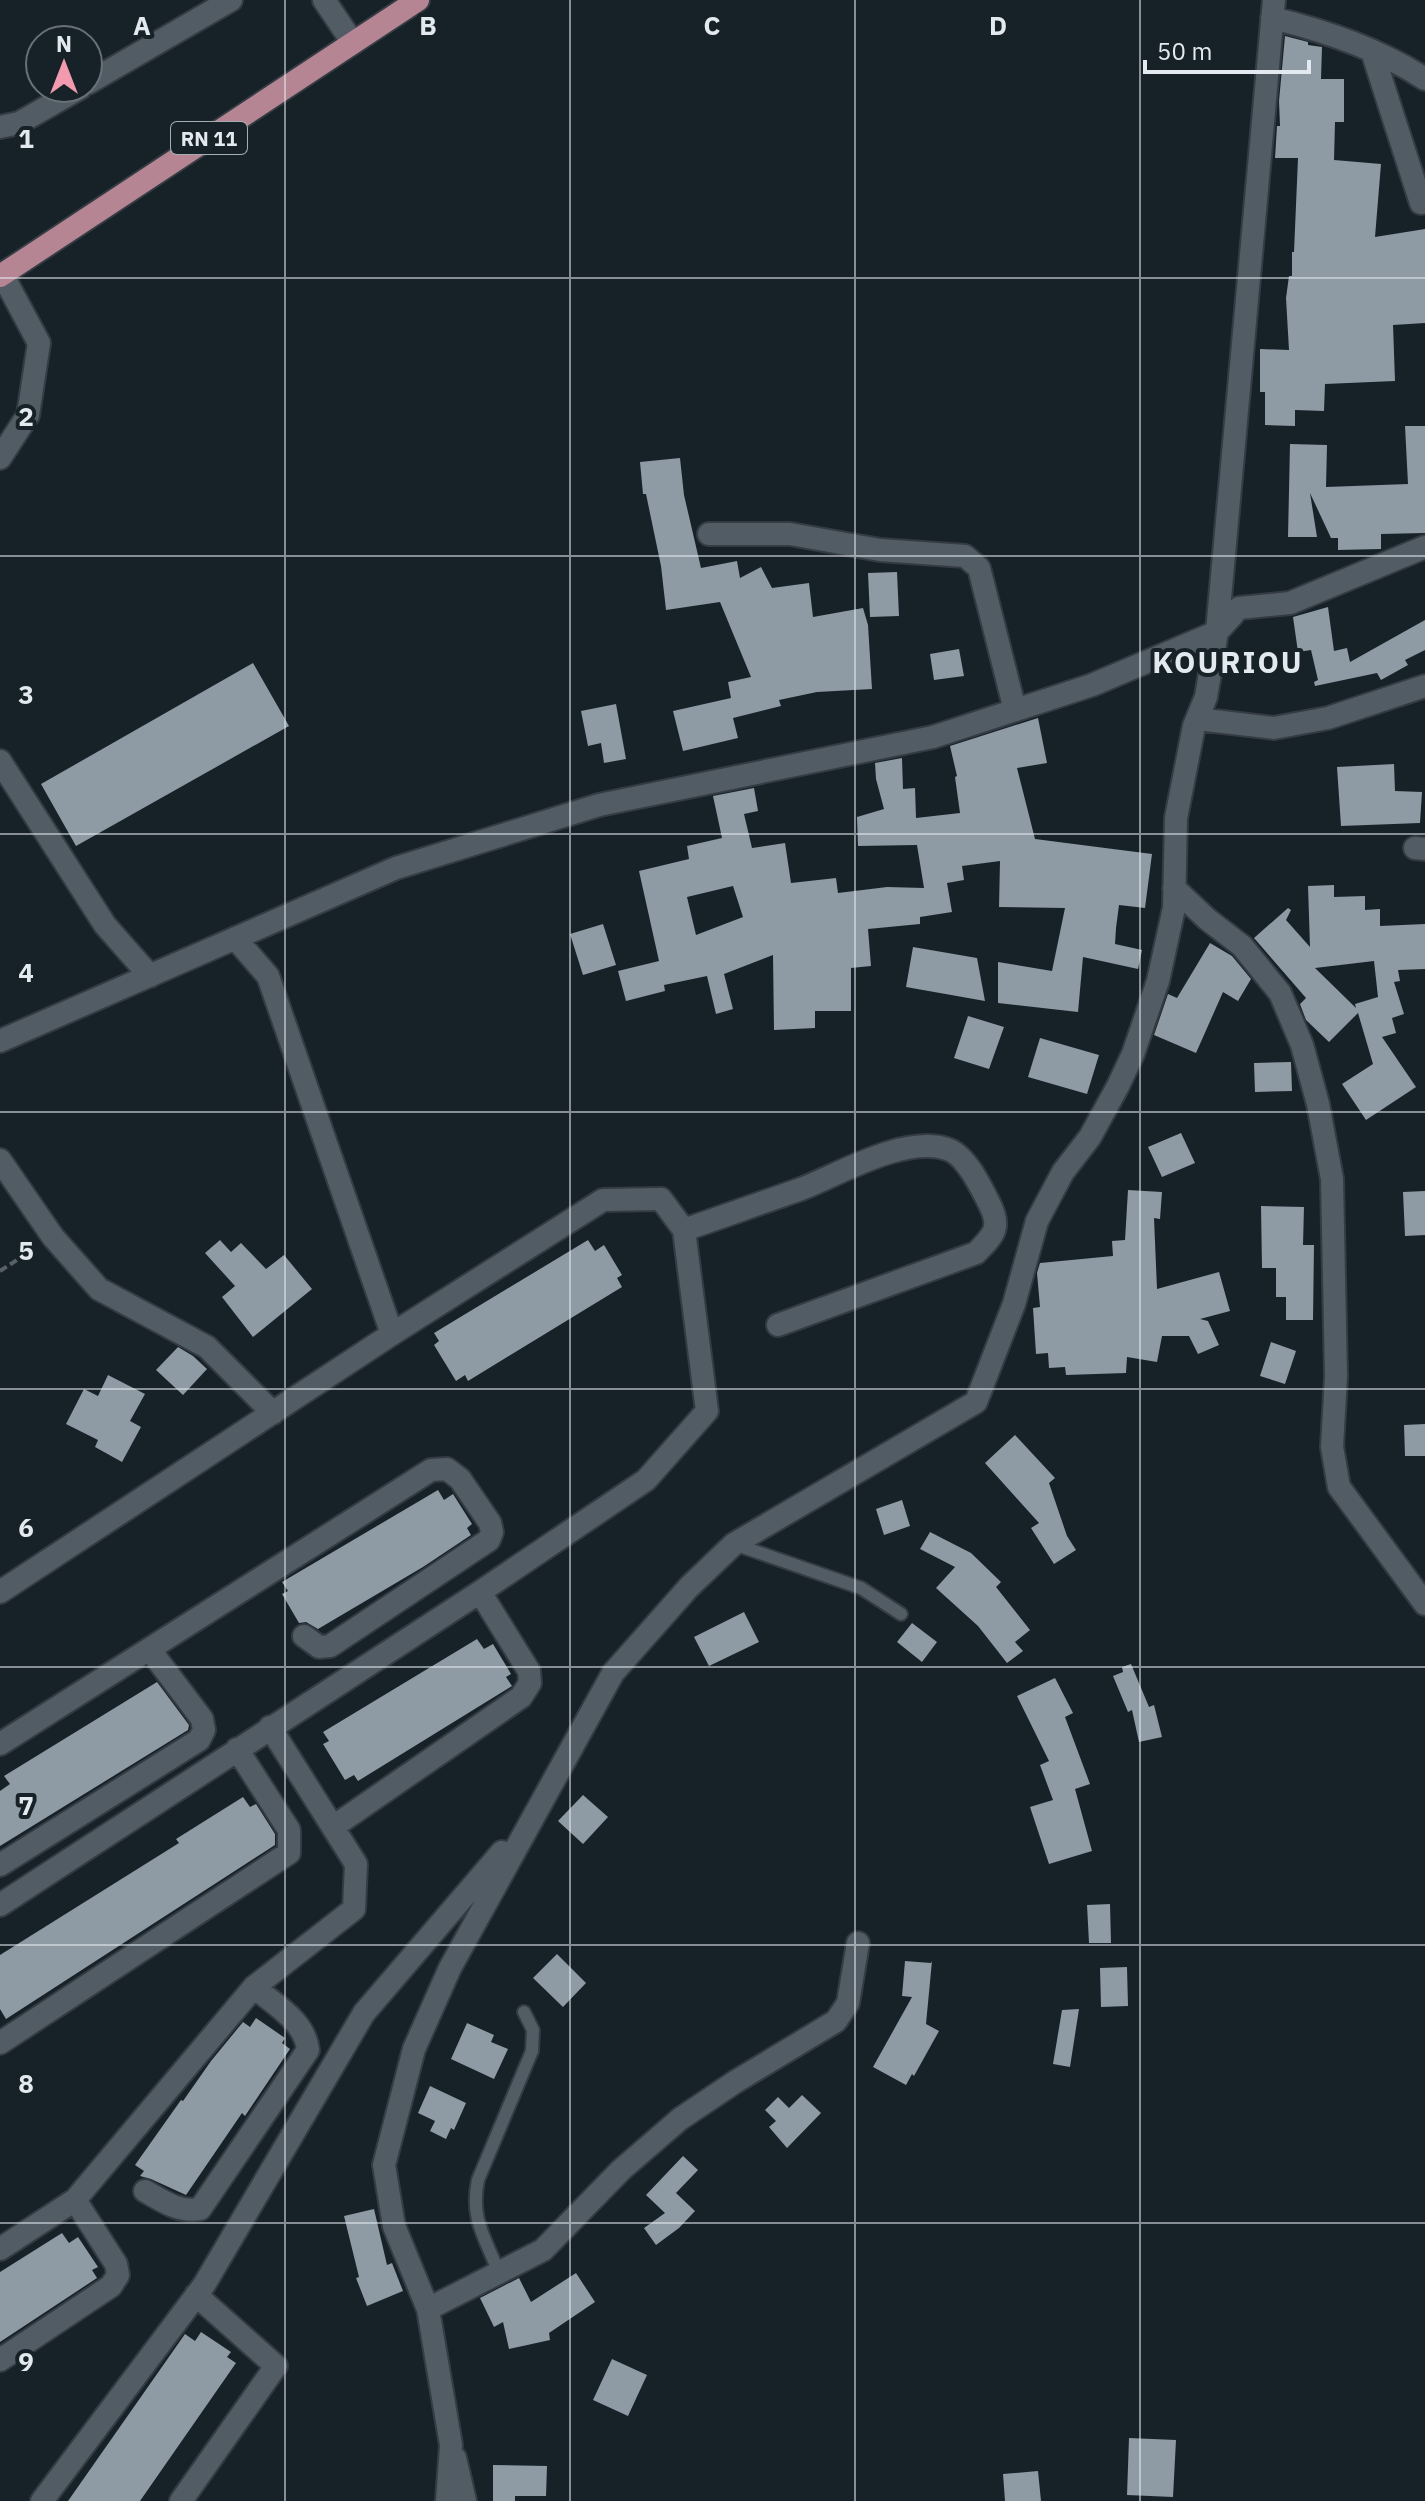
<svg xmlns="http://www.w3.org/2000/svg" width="1425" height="2501" viewBox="0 0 1425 2501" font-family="'IBM Plex Sans',sans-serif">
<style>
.building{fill:#8e9aa4;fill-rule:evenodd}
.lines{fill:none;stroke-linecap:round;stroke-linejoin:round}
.service-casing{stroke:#343b42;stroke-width:16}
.minor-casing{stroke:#343b42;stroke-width:26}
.primary-casing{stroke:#343b42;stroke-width:26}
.path{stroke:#576066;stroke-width:4;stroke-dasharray:8 4;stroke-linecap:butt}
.service{stroke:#515c65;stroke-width:12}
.minor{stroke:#515c65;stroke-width:22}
.primary{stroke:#b58594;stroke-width:22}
.grid{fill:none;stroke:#e3eaef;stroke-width:2;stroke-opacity:0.55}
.labels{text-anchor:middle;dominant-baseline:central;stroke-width:8;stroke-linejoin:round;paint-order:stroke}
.shield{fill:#172128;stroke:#a6aeb3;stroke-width:2}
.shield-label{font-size:20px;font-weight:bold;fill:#e3eaef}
.district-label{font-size:30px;font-weight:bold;letter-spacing:2px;fill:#e3eaef;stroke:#172128}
.grid-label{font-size:26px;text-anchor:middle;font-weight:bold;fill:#e3eaef;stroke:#172128;stroke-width:8;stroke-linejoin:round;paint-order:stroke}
</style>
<rect width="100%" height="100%" fill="#172128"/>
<path class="building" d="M1285,36L1308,42V45L1322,47L1321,79H1344V122H1335L1334,160L1381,164L1375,237L1425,229V323L1393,325L1395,381L1325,384L1324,411L1295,410V426L1265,425V392H1260V349L1289,350L1286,298L1289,276H1292V252H1294L1298,158H1275L1277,126H1280L1279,101Z
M1405,426H1425V533L1381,534V549L1338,550V538H1331L1310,493L1317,537H1288L1290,444L1327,445L1326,487L1408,484Z
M680,458L684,495L701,568L737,561L740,578L761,567L772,588L809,583L813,617L863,608L868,625L872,689L817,692L779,700L781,706L733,718L738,738L683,751L673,711L731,698L728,682L751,677L720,602L666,610L661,566L646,494H643L640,462Z
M897,572L899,616L870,617L868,573Z
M1328,607L1334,651L1347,648L1350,662L1425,620V650L1405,660L1408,665L1381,680L1377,673L1315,686L1314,682L1318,680L1311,650L1298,652L1293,617Z
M959,649L964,676L934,680L930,654Z
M253,663L289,726L76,846L41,784Z
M616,704L626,759L604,763L601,743L588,746L581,711Z
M1038,718L1047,763L1017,768L1035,839L1152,854L1145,908L1119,905L1116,928L1115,944L1142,950L1138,969L1083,957L1078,1012L998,1003V962L1052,971L1065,908L999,907L1000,861L962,866L964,880L947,883L952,912L920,917V924L868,929L871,966L851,968V1011H815V1028L774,1030L773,955L724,974L733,1009L716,1014L707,976L664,985L665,991L626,1001L618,971L659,961L639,871L689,859L687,846L722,838L713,796L754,788L758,811L744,814L752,848L785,843L791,883L836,878L838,893L887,887L924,888L917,845L858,846L857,817L884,809L876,779L875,763L902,758L903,789L915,788L916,818L960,813L955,777L957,776L950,746ZM733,886L743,917L696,935L687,897Z
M1394,764L1395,791L1422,792L1420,823L1341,826L1337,767Z
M1334,885V897L1365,896V910L1380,909V926L1425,924V969L1398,970L1400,981L1394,982L1404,1014L1392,1018L1396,1033L1382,1037L1416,1087L1366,1120L1342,1084L1373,1064L1358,1013L1329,1042L1306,1020L1300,1004L1306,998L1254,938L1288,908L1291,910L1286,920L1310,947L1308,886ZM1374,961L1378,997L1355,1004L1356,1008L1315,968Z
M603,924L616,965L583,975L570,934Z
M1210,943L1232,956L1251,979L1238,1001L1223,992L1196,1053L1154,1035L1168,994L1177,998Z
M913,947L977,958L985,1001L906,987Z
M968,1016L1004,1027L989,1069L954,1058Z
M1040,1038L1099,1055L1087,1094L1028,1077Z
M1291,1062L1292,1091L1255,1092L1254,1063Z
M1181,1133L1195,1163L1162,1177L1148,1147Z
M1128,1190L1162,1192L1160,1219L1154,1218L1157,1289L1219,1272L1230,1311L1200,1319L1208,1321L1219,1345L1198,1354L1189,1336H1162L1157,1362L1127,1357L1126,1373L1066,1375L1065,1367L1049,1368L1048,1353L1036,1354L1033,1308L1040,1307L1037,1273L1040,1263L1113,1256L1112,1241L1125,1240Z
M1425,1191V1235L1405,1236L1403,1192Z
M1261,1206L1304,1207L1303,1245H1314L1313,1320H1286V1297H1276V1268H1262Z
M220,1240L231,1252L241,1243L266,1269L284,1255L312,1289L253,1337L222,1297L235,1286L205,1253Z
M588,1240L595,1251L604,1245L622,1275L617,1278L622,1287L468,1381L465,1375L456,1381L434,1345L439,1341L434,1333Z
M1271,1342L1296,1351L1285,1384L1260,1376Z
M178,1347L193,1356L207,1369L183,1395L156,1370Z
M108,1375L145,1394L130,1421L141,1427L122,1462L95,1447L98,1440L66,1424L84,1389L98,1396Z
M1425,1424V1456H1405L1404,1425Z
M1015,1435L1055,1478L1049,1483L1067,1536L1076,1550L1054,1564L1031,1528L1039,1523L985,1463Z
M438,1490L444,1500L453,1494L472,1524L467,1528L471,1535L423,1567L318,1629L306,1622L299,1623L282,1594L288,1591L282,1582Z
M902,1500L910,1526L884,1535L876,1509Z
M930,1532L971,1553L1001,1582L996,1587L1030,1630L1015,1642L1023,1651L1007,1663L978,1626L936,1588L955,1567L920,1549Z
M744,1612L759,1642L709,1666L694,1637Z
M912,1623L937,1642L922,1662L897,1642Z
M477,1639L484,1649L493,1644L511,1674L506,1677L512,1686L358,1781L354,1775L345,1780L323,1744L329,1741L323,1732Z
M1131,1664L1149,1707L1154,1705L1162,1737L1139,1742L1132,1710L1128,1712L1113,1676L1123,1672L1122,1667Z
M1055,1678L1073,1713L1065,1717L1090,1784L1075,1789L1092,1851L1049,1864L1030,1807L1053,1800L1040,1765L1049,1761L1017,1696Z
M157,1682L189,1725L188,1730L0,1846V1791L10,1784L4,1776Z
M583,1795L608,1817L583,1844L558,1821Z
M243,1797L250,1807L256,1804L275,1834V1845L6,2019L0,2009V1955L179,1843L176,1839Z
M1110,1904L1111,1943H1089L1087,1905Z
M557,1954L586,1983L563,2007L533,1978Z
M905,1961L931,1963L932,1961L926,2024L939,2031L914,2076L912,2074L906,2085L873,2067L912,1997L902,1996Z
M1127,1967L1128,2006L1101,2007L1100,1968Z
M1079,2009L1070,2067L1053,2064L1062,2010Z
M256,2018L285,2038L282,2043L290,2049L245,2116L242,2113L186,2195L151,2179L140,2176L144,2171L135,2165L181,2100L183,2101L211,2061L243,2022L250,2027Z
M467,2023L494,2035L491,2042L508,2049L494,2079L451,2059Z
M430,2086L466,2103L454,2130L451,2128L446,2139L430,2131L435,2121L418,2113Z
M802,2095L821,2113L787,2148L769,2127L776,2121L765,2110L778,2097L789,2108Z
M683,2156L698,2170L676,2193L695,2211L679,2228L656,2245L644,2228L665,2213L646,2195Z
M374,2209L387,2265L392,2263L403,2291L367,2306L356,2278L359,2277L344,2216Z
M62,2233L69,2243L78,2237L98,2267L92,2270L97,2278L0,2342V2272Z
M576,2273L595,2302L549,2333L550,2340L509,2349L503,2322L494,2327L480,2298L519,2278L531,2302Z
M201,2332L231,2352L227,2357L236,2363L140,2501H68L185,2334L195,2341Z
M612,2359L647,2375L628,2416L593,2400Z
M1129,2438L1176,2440L1173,2497L1127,2495Z
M493,2465L547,2466L546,2496H515V2501H493Z
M1038,2471L1041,2501H1005L1003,2474Z"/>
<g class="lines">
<g class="service-casing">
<path id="service" d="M734,1544L861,1588L901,1614
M499,2273C485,2237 470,2219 478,2180L532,2051L533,2030L524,2012"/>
</g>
<g class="minor-casing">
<path id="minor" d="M324,0L353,43
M1272,18C1326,31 1379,49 1425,79
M1372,51L1421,203
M88,83L231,0
M0,127L19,123L80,88
M0,458L28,415L39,343L2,274
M709,534H790L880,550L965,556L979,568L1015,710
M1197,719L1274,728L1328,718L1425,686
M0,761L105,925L150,976
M1415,848L1425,849
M1174,888L1207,919L1242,946L1280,993L1302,1045L1318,1104L1332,1179L1336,1376L1332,1447L1339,1487L1425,1604
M235,938L268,976L392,1334
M0,1041L396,868L599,805L933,737L1092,685L1217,632L1239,608L1290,603L1425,547
M0,1160L53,1237L99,1289L207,1347L273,1413
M684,1230C723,1216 762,1203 801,1189C840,1174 904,1135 947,1149C965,1154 980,1185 988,1201C1002,1227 995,1234 976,1253L778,1325
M0,1592L392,1334L603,1200L661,1199L684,1230L707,1411L646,1480L480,1592L0,1905
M0,1744L431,1470L447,1469L460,1479L490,1523L492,1532L489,1540L330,1646L319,1647L304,1636
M333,1827L521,1697L530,1683L529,1671L480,1592
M0,1865L199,1740L204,1730L202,1719L150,1650
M0,2043L289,1853V1830L237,1749
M145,2191C163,2201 179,2213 200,2209L308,2050C305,2021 275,2005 254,1987
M0,2249L75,2200L254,1987L354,1909L356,1864L270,1727
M428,2309L543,2250L621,2170L680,2119L735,2082L836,2021L848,2003L858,1943
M0,2360L111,2286L118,2275L116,2264L75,2200
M455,2458L465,2501
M42,2501L204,2285L364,2013L502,1852
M181,2501L276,2366L196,2295
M447,2501L451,2445L428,2309L394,2226L384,2165L414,2049L450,1968L613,1673L689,1587L734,1544L976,1402L1014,1304L1037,1221L1063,1172L1090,1137L1118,1086L1133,1054L1158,981L1174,908L1176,818L1194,726L1206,697L1217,632L1274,0"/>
</g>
<g class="primary-casing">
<path id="primary" d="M0,276L418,0"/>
</g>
<path class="path" d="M0,1271L34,1249"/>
<use href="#service" class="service"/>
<use href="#minor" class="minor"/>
<use href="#primary" class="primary"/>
</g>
<path class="grid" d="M285,0V2501M570,0V2501M855,0V2501M1140,0V2501M0,278H1425M0,556H1425M0,834H1425M0,1112H1425M0,1389H1425M0,1667H1425M0,1945H1425M0,2223H1425"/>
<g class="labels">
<rect class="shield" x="171" y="122" width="76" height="32" rx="6"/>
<g class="shield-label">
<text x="209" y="138">RN 11</text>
</g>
<g class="district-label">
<text x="1228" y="661">KOURIOU</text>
</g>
</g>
<g class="grid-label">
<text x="142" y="35">A</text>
<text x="428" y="35">B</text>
<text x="712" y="35">C</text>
<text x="998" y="35">D</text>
<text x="26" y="148">1</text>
<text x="26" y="426">2</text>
<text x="26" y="704">3</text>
<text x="26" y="982">4</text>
<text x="26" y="1260">5</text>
<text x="26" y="1537">6</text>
<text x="26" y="1815">7</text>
<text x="26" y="2093">8</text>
<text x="26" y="2371">9</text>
</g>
<g transform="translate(64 64)"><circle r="38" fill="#172128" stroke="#697178" stroke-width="2"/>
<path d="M0-6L14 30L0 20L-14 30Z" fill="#f29aae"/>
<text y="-12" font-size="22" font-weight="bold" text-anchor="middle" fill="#e3eaef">N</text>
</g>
<path d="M1145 60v12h164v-12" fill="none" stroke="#e3eaef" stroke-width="4"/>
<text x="1157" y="60" font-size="24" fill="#e3eaef" stroke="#172128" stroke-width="6" paint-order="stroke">50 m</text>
</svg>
